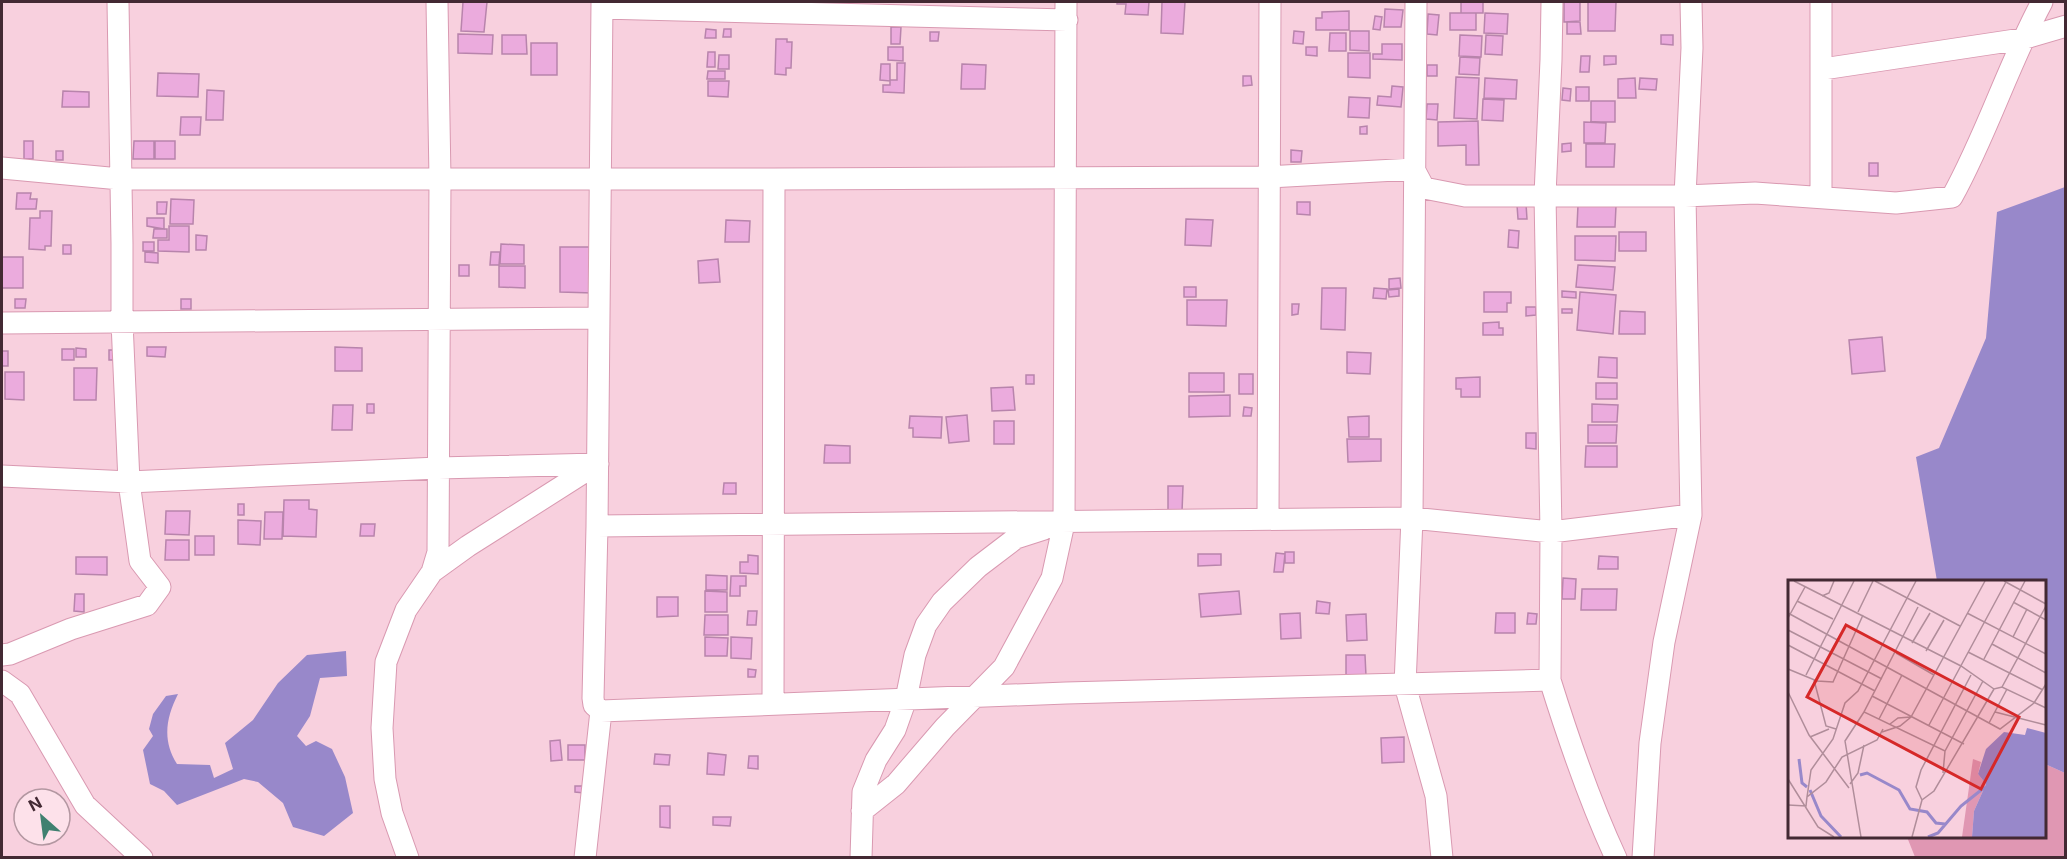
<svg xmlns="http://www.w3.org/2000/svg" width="2067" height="859" viewBox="0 0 2067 859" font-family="Inter,sans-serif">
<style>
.green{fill:#e097b3}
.water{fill:#9888ca}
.building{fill:#ebabdd;stroke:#b884ac;stroke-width:1.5}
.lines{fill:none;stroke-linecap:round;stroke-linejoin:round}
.minor-casing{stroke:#d999b1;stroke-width:23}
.minor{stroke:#fff;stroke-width:21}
.inset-river{fill:none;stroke:#9888ca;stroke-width:3}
.inset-road{fill:none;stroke:#b08d9a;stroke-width:1.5}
.view{fill:#d62828;fill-opacity:0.15;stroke:#d62828;stroke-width:3}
.inset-edge{fill:none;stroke:#432933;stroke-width:3}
</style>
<rect width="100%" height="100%" fill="#f8d0de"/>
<path class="green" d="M2045,764L2065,773V857H1915L1907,837L2044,836Z"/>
<path class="water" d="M2065,187H2066L2065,773L2045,764L2044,582L1937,581L1916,457L1939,448L1986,338L1997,212Z
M346,651L347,676L320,678L310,716L297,736L306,746L316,741L332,749L345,777L353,813L324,836L293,827L283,803L258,782L244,779L177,805L164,791L150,784L143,750L153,736L149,729L153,714L166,696L178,694C166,718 162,740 177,764L210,765L214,778L233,769L225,743L253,720L278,683L307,655Z"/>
<path class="building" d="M463,2H487L484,32L461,31Z
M1117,2H1149L1148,15L1125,14L1126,4H1117Z
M1162,2H1185L1183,34L1161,33Z
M1461,2H1483V13H1461Z
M1564,2H1580V21L1564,22Z
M1588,2H1616L1615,31H1588Z
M1385,9L1403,10L1401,27H1384Z
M1349,11V30H1316V18H1322V12Z
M1450,13H1476V30H1450Z
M1485,13L1508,14L1507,34L1484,33Z
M1428,14L1439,15L1437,35L1427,34Z
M1375,16L1382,17L1380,30L1373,29Z
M1567,22H1580L1581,34H1567Z
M891,27H901L900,44H891Z
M706,29L716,30V38H705Z
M724,29H731V37H723Z
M1294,31L1304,32L1303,44L1293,43Z
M1350,31H1369V51L1350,50Z
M930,32H939L938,41H930Z
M1330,33H1346V51H1329Z
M458,34L493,35L492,54L458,53Z
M502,35H526L527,54H502Z
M1460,35L1482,36L1481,57L1459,56Z
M1486,35L1503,36L1502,55L1485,54Z
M1661,35H1673V45L1661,44Z
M776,39H787V42H792L791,68H786V75L775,74Z
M531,43H557V75H531Z
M1382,44H1402V60L1373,59V54H1382Z
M888,47H903V61L888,60Z
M1306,47H1317V56L1306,55Z
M708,52H715V67H707Z
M1348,53H1370V78L1348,77Z
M719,55H729V69H718Z
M1581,56H1590L1589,72H1580Z
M1604,56H1616V64L1604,65Z
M1460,57L1480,58L1479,75L1459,74Z
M897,63H905L904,93L883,92V85H890V80H897Z
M881,64H890V81L880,80Z
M962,64L986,65L985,89H961Z
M1427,65H1437V76H1427Z
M708,71H725V79H707Z
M158,73L199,74L198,97L157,96Z
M1243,76H1251L1252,85L1243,86Z
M1456,77L1479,78L1477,119L1454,118Z
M1485,78L1517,80L1516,99L1484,98Z
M1635,78L1636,98H1618V79Z
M1640,78L1657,79L1656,90L1639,89Z
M708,81H729L728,97L708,96Z
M1392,86L1403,87L1401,107L1377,105L1378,96L1391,97Z
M1576,87H1589V101H1576Z
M1563,88L1571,89L1570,101L1562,100Z
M207,90L224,91L223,120H206Z
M63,91L89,92V107H62Z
M1349,97L1370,98L1369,118L1348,117Z
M1483,99L1504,100L1503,121L1482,120Z
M1591,101H1615V122H1591Z
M1427,104H1438L1437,120L1426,119Z
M181,117H201L200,135H180Z
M1478,121L1479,165H1466V145L1438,146V122Z
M1584,122L1606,123L1605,143H1584Z
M1367,126V134H1360V127Z
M24,141H33V159H24Z
M134,141H154V159H133Z
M155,141H175V159H155Z
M1571,143V151L1562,152V144Z
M1586,144H1615L1614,167H1586Z
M1291,150L1302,151L1301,162H1291Z
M56,151H63V160H56Z
M1869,163H1878V176H1869Z
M17,193H31L30,199H37L36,209H16Z
M171,199L194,200L193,224H170Z
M157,202H167L166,214H157Z
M1297,202H1310V215L1297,214Z
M1526,204L1527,219H1518L1517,205Z
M1578,205L1616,206L1615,227H1577Z
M40,211H52L51,246H45V250L29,249L30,218H40Z
M147,218H164V229L147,226Z
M1186,219L1213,220L1211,246L1185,245Z
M726,220L750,221L749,242H725Z
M169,226H189V252L158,251V240H169Z
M154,229H167V238H153Z
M1509,230L1519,231L1518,248L1508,247Z
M1619,232H1646V251H1619Z
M196,235L207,236L206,250H196Z
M1575,236H1616L1615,261L1575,260Z
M143,242H154V251H143Z
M501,244L524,245V264H500Z
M63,245H71V254H63Z
M560,247H594L593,293L560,292Z
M145,252L158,253V263L145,262Z
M491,252H500L499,265H490Z
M2,257H23V288H2Z
M718,259L720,282L699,283L698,261Z
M459,265H469V276H459Z
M1578,265L1615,267L1613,290L1576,287Z
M499,266H525V288L499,287Z
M1400,278L1401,288L1389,289V279Z
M1184,287H1196V297H1184Z
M1322,288H1346L1345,330L1321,329Z
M1374,288L1387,289L1386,299L1373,298Z
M1399,289V296L1389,297L1388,290Z
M1562,291L1576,292V298L1562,297Z
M1484,292H1511V303H1507V312H1484Z
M1580,292L1616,295L1613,334L1577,330Z
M15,299H26L25,308H15Z
M181,299H191V309H181Z
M1187,300H1227L1226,326L1187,325Z
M1292,304H1299L1298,314L1292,315Z
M1526,307H1536V315L1526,316Z
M1562,309H1572V313H1562Z
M1620,311L1645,312V334H1619Z
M1499,322V328H1503V335H1483V323Z
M1882,337L1885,371L1852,374L1849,340Z
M147,347H166L165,357L147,356Z
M335,347L362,348V371H335Z
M76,348L86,349V357H76Z
M62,349H74V360H62Z
M109,350H118V360H109Z
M2,351H8V366H2Z
M1347,352L1371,353L1370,374L1347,373Z
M1599,357L1617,358V378L1598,377Z
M74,368H97L96,400H74Z
M5,372H24V400L5,399Z
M1189,373H1224V392H1189Z
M1239,374H1253V394H1239Z
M1026,375H1034V384H1026Z
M1480,377V397H1461V389H1456V378Z
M1596,383H1617V399H1596Z
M1013,387L1015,410L992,411L991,388Z
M1230,395V416L1189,417V396Z
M367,404H374V413H367Z
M1592,404L1618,405L1617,422H1592Z
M333,405H353L352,430H332Z
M1244,407L1252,408L1251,416H1243Z
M967,415L969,441L949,443L946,417Z
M910,416L942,417L941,438L913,437V428H909Z
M1369,416V437H1349L1348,417Z
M994,421H1014V444H994Z
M1588,425H1617L1616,443H1588Z
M1526,433H1536V449L1526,448Z
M1347,439H1381V461L1348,462Z
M825,445L850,446V463H824Z
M1586,446H1617V467H1585Z
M724,483H736V494H723Z
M1168,486H1183L1182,512H1168Z
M284,500H309V509L317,510L316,537L283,536Z
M238,504H244V515H238Z
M166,511H190L189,535L165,534Z
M265,512H283L282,539H264Z
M238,520L261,521L260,545L238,544Z
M361,524H375L374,536H360Z
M195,536H214V555H195Z
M166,540H189V560H165Z
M1285,552H1294V563H1285Z
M1276,553L1285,554L1283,572H1274Z
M1198,554H1221V565L1198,566Z
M748,555L758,556V574L740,573V562H748Z
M1599,556L1618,557V569H1598Z
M76,557H107V575L76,574Z
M706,575L727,576V590H706Z
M731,576H746V586H740V596H730Z
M1563,578L1576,579L1575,599H1562Z
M1582,589H1617L1616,610H1581Z
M705,591L727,592V612H705Z
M1239,591L1241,614L1201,617L1199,594Z
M75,594H84V612L74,611Z
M657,597H678V616L657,617Z
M1317,601L1330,603L1329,614L1316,613Z
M748,611H757L756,625H747Z
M1300,613L1301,638L1281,639L1280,614Z
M1496,613H1515V633H1495Z
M1528,613L1537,614L1536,624H1527Z
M1366,614L1367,640L1347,641L1346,615Z
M705,615H728V635H704Z
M705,637L728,638L727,656H705Z
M731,637L752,638L751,659L731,658Z
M1346,655H1365L1366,676H1346Z
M748,669L756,670L755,677H748Z
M1404,737V762L1382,763L1381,738Z
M560,740L562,760L551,761L550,741Z
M568,745H585V760H568Z
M708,753L726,755L724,775L707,774Z
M655,754L670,755L669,765L654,764Z
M749,756H758V769L748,768Z
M575,786H585L584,793L575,792Z
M660,806H670V828L660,827Z
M713,817H731L730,826L713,825Z"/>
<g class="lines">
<g class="minor-casing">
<path id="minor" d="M602,2L597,526L593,698L594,705L601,711L1066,693L1550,680L1551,532L1545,195L1551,60L1552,2
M1416,2L1412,518L1405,685L1436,796L1442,858
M602,8L1067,20
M1823,69L2022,39L2066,26
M2,168L120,179H774L1268,177L1414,169L1424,188L1465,196H1685L1755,193L1896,203L1952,197C1987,134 2008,65 2042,2
M1821,197V2
M2,323L599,318
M2,476L129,482L438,468L598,464
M1268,519L1270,2
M597,526L1412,518L1551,532L1691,515
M432,572L468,546L597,464
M2,655L10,654L71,629L147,605L160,587L140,561L129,482L122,322V244L118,2
M1550,680C1569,741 1589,800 1616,858
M2,681L20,694L85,805L142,858
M773,704L774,179
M862,811L896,784L945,727L1004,667L1052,578L1064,523L1066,2
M408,858L392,813L385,779L382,728L386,662L406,610L432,572L438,552L440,179L437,2
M585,858L601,711
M861,858L863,792L876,760L895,730L906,699L915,655L926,625L942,602L978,567L1016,538L1044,529
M1643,858L1650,743L1664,642L1691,515L1685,196L1692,48L1691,2"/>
</g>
<use href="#minor" class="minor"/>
</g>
<g transform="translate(1788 580)">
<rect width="258" height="258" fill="#f8d0de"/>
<path d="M185,179L193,182L190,194L198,204L186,231L184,257H174Z" fill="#e097b3"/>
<path d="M239,148L258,153V257H184L186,231L198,204L190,194L198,169L216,152L237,155Z" fill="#9888ca"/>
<path class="inset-river" d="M11,179L14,203L19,207M72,195L79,193L111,210L122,229L139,232L148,243L157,244M22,210L33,236L53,257M140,257L150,253L173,226L197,207"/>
<path class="inset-road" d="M6,1L173,86L206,109L214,107L258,128M87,1L172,46M216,1L258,24M34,16L41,13L46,1M9,21L45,39M225,22L258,40M130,27L76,132L157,171L195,101M70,32L85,1M0,33L212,149L246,123L258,104M179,33L258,74M0,38L17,7M0,50L94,99M225,57L239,29M124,63L142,33M204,64L258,93M0,65L87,111M138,71L156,40M180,72L255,110M108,73L146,95M196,79L237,1M0,89L29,101L45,102L75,35M18,95L66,1M26,100L38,146L48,149M214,107L258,26M0,112L21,155L61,208M84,116L176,164M207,132L258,145M91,139L114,95M201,143L219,109M102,144L110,138L123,137M141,145L218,2M94,152L112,146L123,137L197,1M22,157L41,149M155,193L157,171M0,199L30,247L46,257M62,204L70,193L76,165M19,217L23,190L45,159L57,123L70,111L128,1M134,220L128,207L133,190L183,95M0,225L18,226L19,217L38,202L54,177L89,160L95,149M73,257L57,161L76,132M124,257L134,220L146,211L206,109"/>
<path class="view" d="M58,45L231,137L193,209L19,117Z"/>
<rect width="258" height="258" class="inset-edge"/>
</g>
<rect width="2067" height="859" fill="none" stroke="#432933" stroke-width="6"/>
<g transform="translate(42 817) rotate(332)"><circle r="28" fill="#fde1ea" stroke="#b397a1" stroke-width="1.5"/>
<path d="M0-4.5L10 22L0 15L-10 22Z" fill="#408070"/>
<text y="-9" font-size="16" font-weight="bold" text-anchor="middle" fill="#432933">N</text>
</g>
</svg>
